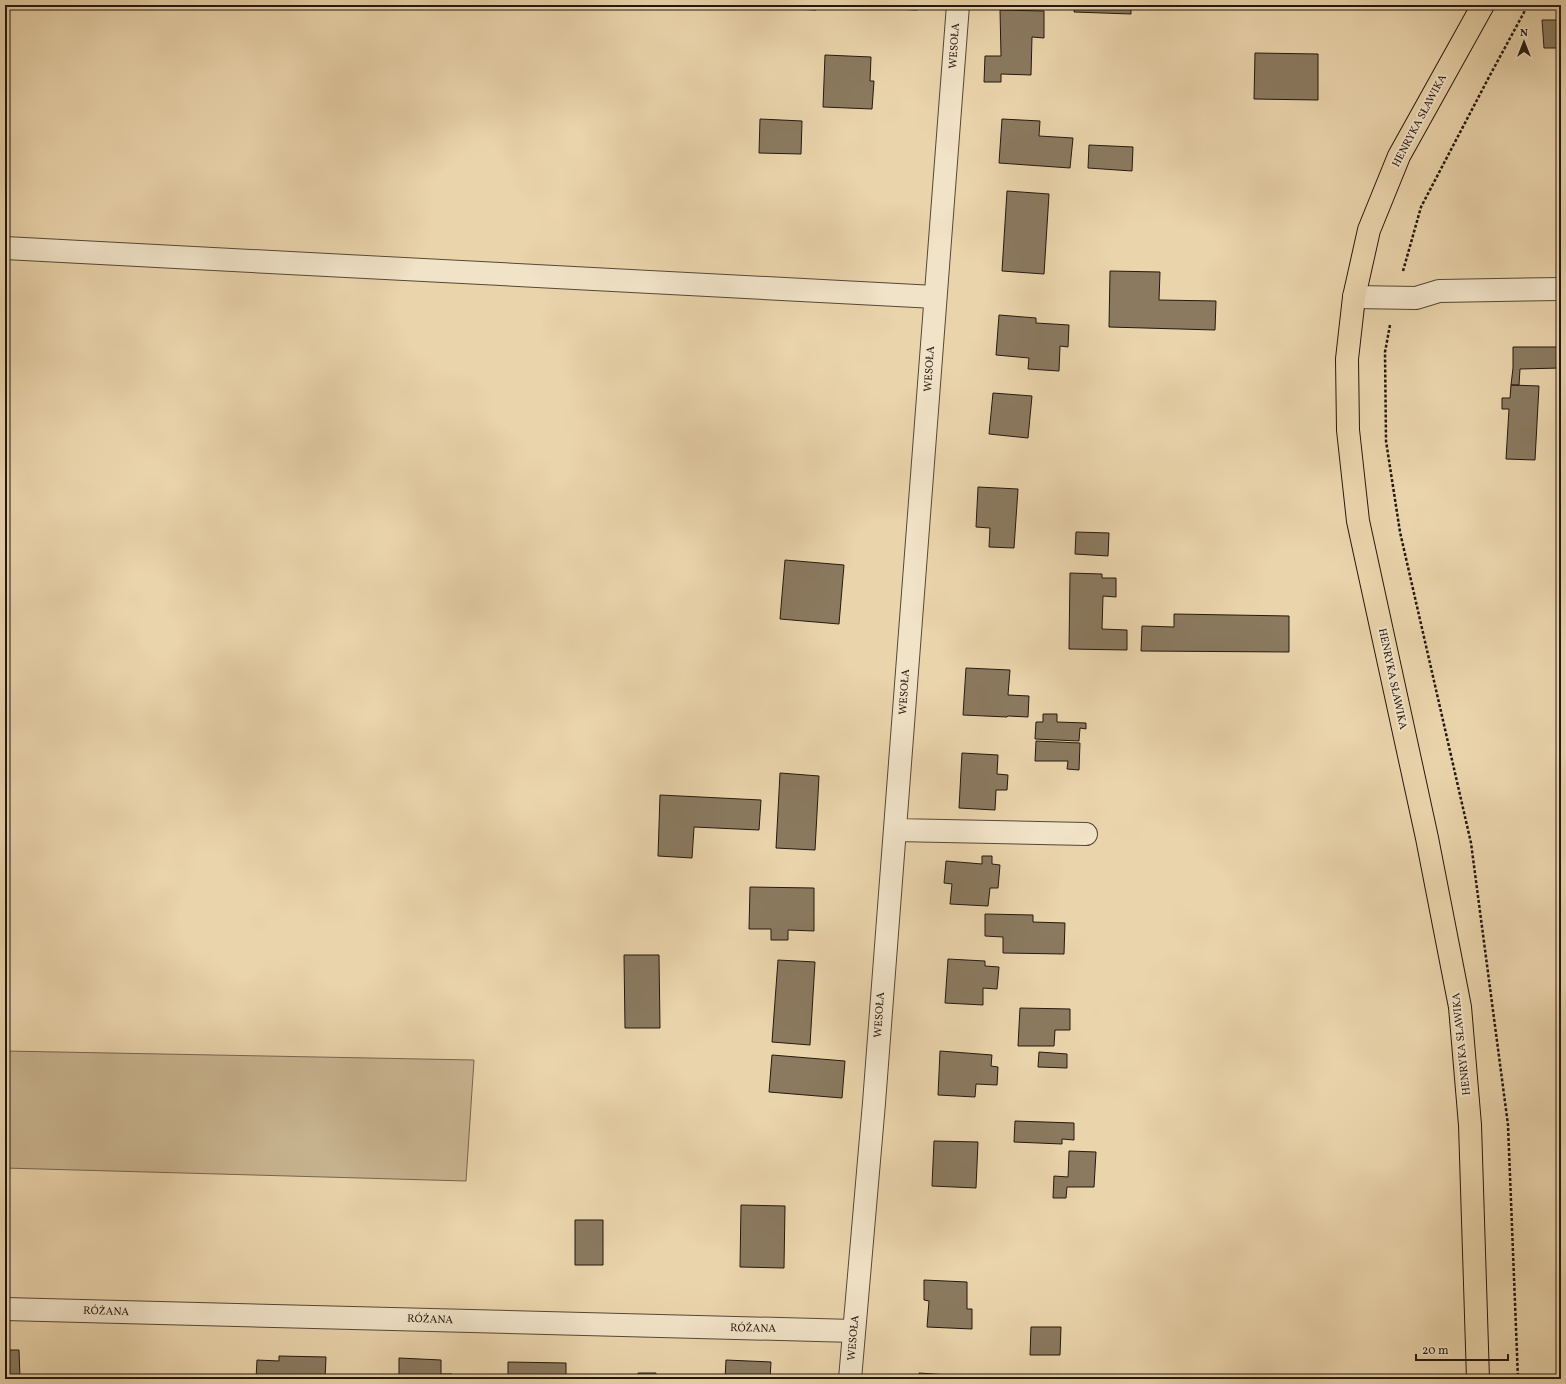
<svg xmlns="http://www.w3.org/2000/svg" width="1566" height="1384" viewBox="0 0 1566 1384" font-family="Vollkorn,serif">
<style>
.green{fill:#c8b490;stroke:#766650}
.building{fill:#8b7a60;stroke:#24180f}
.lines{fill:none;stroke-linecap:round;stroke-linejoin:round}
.minor-casing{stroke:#564736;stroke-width:24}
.major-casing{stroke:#24180f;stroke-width:24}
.path{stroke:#24180f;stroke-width:2.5;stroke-dasharray:3 2;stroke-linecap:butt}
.minor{stroke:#f1e3c8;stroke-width:22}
.major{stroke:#ead4ab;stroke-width:22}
.labels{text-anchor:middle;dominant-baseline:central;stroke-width:4;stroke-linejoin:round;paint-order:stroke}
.street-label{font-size:11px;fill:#24180f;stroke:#f1e3c8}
</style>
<rect width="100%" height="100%" fill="#ead4ab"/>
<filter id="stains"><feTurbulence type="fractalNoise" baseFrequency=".005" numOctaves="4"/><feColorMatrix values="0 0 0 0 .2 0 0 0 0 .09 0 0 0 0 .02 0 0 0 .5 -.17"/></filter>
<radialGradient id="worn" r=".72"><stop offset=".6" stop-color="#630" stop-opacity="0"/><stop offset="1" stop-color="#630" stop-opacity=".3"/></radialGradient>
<path class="green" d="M5,1051L474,1060L466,1181L5,1168Z"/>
<path class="building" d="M796,5H816V10L795,9Z
M873,5H917V10L873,8Z
M1075,5H1131V14L1074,12Z
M1000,10L1044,11V38L1032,37L1031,75L1001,74V82H984L985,56H1001Z
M1542,20H1557L1558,48H1544Z
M1255,53L1318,54V100L1254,99Z
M825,55L871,57L870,81H874L872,109L823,107Z
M760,119L802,121L801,154L759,153Z
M1002,119L1040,121L1039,136L1073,138L1070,168L999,163Z
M1089,145L1133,147L1132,171L1088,168Z
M1007,191L1049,194L1044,274L1002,271Z
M1110,271L1160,272L1159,300L1216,301L1215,330L1109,327Z
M999,315L1036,318V323L1069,325L1068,347L1060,346L1059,371L1028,369L1029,358L996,355Z
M1513,347H1560V368L1520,369L1519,385H1511L1513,368Z
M1511,385L1539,386L1535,460L1506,459L1509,409H1502V398H1510Z
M993,393L1032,396L1028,438L989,434Z
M978,487L1018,489L1014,548L989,547L990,528L976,527Z
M1076,532L1109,533L1108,556L1075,554Z
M785,560L844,565L839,624L780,619Z
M1070,573L1102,574V578H1116V597L1103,596L1102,629L1127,630V650L1069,649Z
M1174,614L1289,616V652L1141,651L1142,626L1174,627Z
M966,668L1010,670L1008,695L1029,696L1028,717L1008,716L1007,717L963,715Z
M1043,714H1057V722L1086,723V729L1080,728L1079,741L1035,739L1036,722H1043Z
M1036,741L1080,743L1079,770L1067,769L1068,761H1035Z
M962,753L998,755L997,774L1008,775L1007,790H996L995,810L959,808Z
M780,773L819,776L815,850L776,848Z
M660,795L761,800L759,830L694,827L692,858L658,856Z
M982,856H992V864L1000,865L998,888H990L988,906L950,904L952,884L944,883L946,861L982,864Z
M750,887L814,888V931L788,930V940H771V929H749Z
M985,914L1033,915V922L1065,923L1064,954L1003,953V937L985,936Z
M624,955H659L660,1028H625Z
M948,959L985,961V966L999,967L997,989L983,988V1005L945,1003Z
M778,960L815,962L810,1045L772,1042Z
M1020,1008L1070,1009V1030H1055L1054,1046H1018Z
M940,1051L992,1055L991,1066L998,1067L997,1085L976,1084L975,1097L938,1095Z
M1039,1052L1067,1054V1068L1038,1067Z
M772,1055L845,1061L842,1098L769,1092Z
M1015,1121L1074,1123V1140L1062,1139V1144L1014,1142Z
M934,1141L978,1142L976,1188L932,1186Z
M1069,1151L1096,1152L1094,1187H1067L1066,1198H1053L1054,1176L1068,1177Z
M741,1205L785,1206L784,1268L740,1267Z
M575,1220H603V1265H575Z
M924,1280L967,1282V1309H972V1329L927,1327L929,1301L924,1300Z
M1031,1327H1061L1060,1355H1030Z
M5,1350H19L20,1379H5Z
M279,1356L326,1357L325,1379H256L257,1360L279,1361Z
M399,1358L441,1360V1374H452V1379H399Z
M726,1360L771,1362L770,1379H725Z
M508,1362L566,1363V1379H508Z
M638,1373H656V1379H638Z
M919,1373L963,1376V1379H919Z
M1021,1376L1044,1377V1379H1020Z"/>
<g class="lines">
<g class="minor-casing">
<path id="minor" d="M5,248L935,297
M1354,297L1416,298L1439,291L1561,289
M895,830L1086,834
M5,1309L854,1331
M850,1379L874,1103L958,5"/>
</g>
<g class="major-casing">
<path id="major" d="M1478,1379L1470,1125L1460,1007L1427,838L1358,521L1348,430L1347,359L1354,297L1369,230L1399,156L1483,5"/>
</g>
<path class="path" d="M1403,271L1421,207L1489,77L1528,5
M1390,325L1385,352L1386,441L1400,532L1471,843L1508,1125L1518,1379"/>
<use href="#minor" class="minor"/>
<use href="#major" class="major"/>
</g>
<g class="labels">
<g class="street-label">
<text transform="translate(955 46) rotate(-86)">WESOŁA</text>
<text transform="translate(1420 121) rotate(-62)">HENRYKA SŁAWIKA</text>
<text transform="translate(930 369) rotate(-86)">WESOŁA</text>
<text transform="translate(1392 679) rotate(78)">HENRYKA SŁAWIKA</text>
<text transform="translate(905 692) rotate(-86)">WESOŁA</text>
<text transform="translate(880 1015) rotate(-86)">WESOŁA</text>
<text transform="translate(1462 1044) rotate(-96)">HENRYKA SŁAWIKA</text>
<text transform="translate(106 1312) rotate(2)">RÓŻANA</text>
<text transform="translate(430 1320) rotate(2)">RÓŻANA</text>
<text transform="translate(753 1329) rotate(1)">RÓŻANA</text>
<text transform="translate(854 1338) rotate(-85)">WESOŁA</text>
</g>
</g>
<rect width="1566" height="1384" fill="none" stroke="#ead4ab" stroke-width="20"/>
<rect x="6" y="6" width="1554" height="1372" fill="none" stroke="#24180f" stroke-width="2"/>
<rect x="10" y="10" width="1546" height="1364" fill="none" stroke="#24180f"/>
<g transform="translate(1524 42)" stroke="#f1e3c8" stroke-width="3" paint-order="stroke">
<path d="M0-3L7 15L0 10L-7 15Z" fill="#24180f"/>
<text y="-6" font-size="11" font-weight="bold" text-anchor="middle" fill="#24180f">N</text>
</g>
<path d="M1416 1354v6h92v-6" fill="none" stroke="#24180f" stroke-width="2"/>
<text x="1422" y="1354" font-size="12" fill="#24180f" stroke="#f1e3c8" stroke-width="3" paint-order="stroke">20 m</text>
<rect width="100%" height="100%" filter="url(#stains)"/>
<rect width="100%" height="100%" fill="url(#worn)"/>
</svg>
